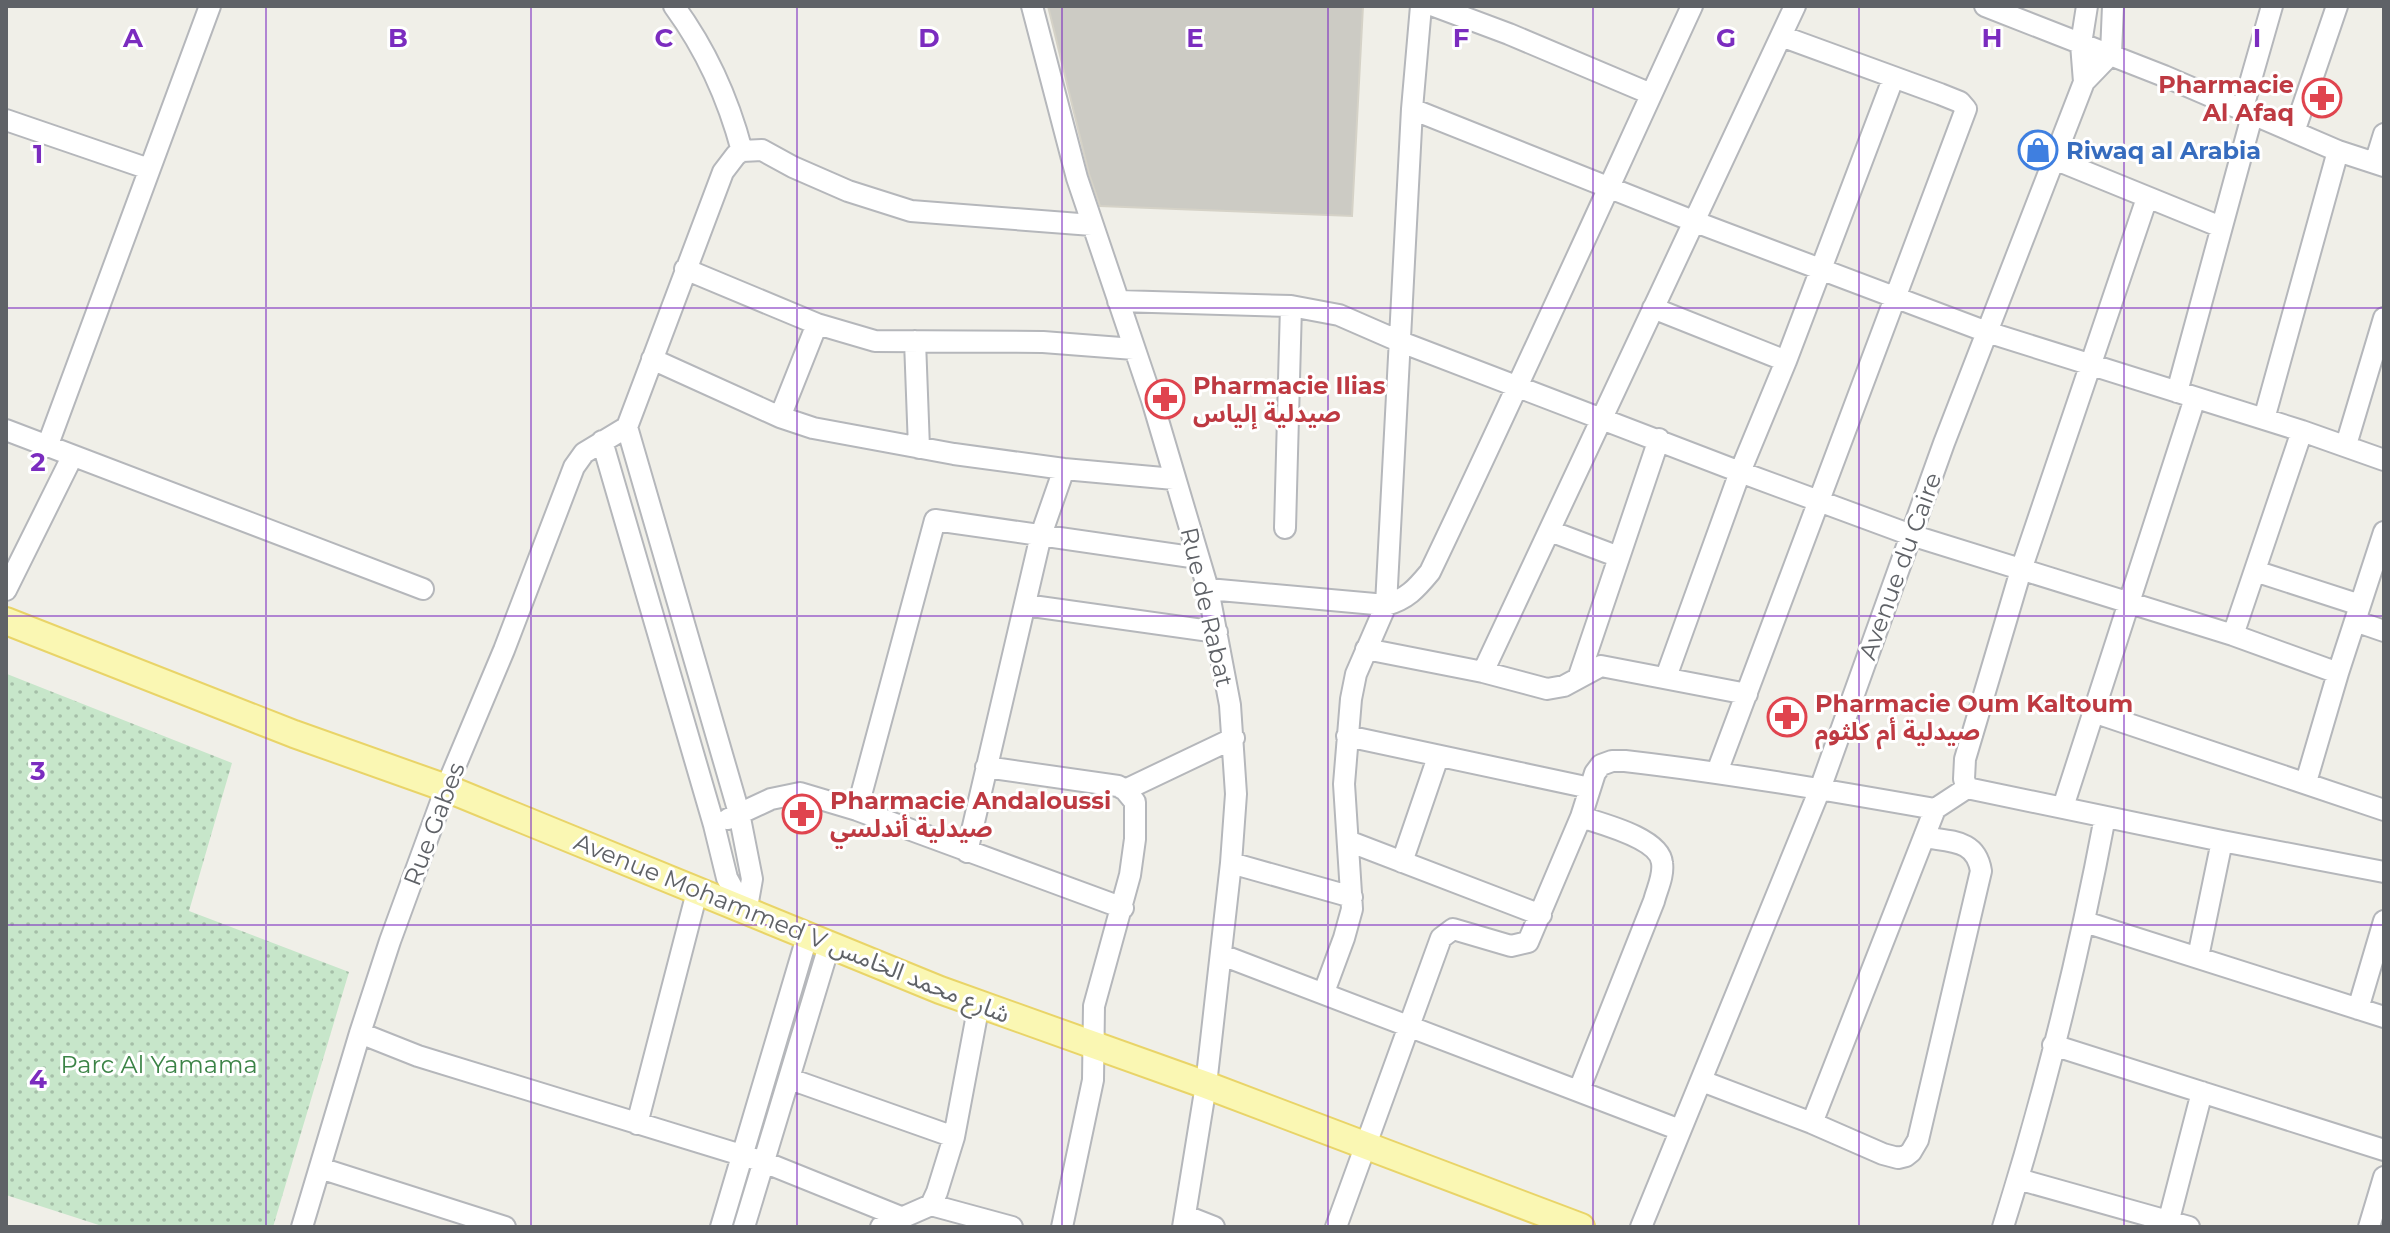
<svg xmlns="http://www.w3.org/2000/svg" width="2390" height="1233" viewBox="0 0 2390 1233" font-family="Montserrat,'Noto Sans Arabic',sans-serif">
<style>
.grass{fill:url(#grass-dots)}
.building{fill:#cccbc4;stroke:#d5d2c7;stroke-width:2}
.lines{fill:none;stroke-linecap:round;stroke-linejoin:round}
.minor-casing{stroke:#b5b7bb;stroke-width:24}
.major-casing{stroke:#e9d468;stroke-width:30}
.minor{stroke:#fff;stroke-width:20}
.major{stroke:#faf7b3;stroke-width:26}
.grid{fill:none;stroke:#7b2cbf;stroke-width:2;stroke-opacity:0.55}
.labels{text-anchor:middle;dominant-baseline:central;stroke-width:6;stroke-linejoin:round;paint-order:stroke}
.health-label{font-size:24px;font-weight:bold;fill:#be3a42;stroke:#fff;text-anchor:start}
.shop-label{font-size:24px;font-weight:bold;fill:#366cbe;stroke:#fff;text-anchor:start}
.street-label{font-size:24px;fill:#5f6267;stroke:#fff}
.park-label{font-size:24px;fill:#3b8346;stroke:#fff}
.grid-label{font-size:26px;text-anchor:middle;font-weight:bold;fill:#7b2cbf;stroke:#fff;stroke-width:6;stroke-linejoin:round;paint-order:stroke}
</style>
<defs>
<pattern id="grass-dots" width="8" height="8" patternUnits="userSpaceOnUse" patternTransform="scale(2)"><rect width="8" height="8" fill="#c7e6ca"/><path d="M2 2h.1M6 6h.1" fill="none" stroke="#a5bea8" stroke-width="1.8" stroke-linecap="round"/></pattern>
</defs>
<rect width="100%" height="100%" fill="#f0efe8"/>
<path class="grass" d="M7,674L232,763L189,911L349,972L273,1227H105L6,1195Z"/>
<path class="building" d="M1048,6H1363L1352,216L1100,206L1089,174Z"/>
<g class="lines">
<g class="minor-casing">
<path id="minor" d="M674,6C707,51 728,98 742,151
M1032,6L1077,178L1152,400L1208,589L1230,705L1236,794L1231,863L1206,1085L1183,1227
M1434,6L1509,34L1651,94
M1985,6L2164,76L2338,151L2384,166
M2084,82L2081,44L2087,6
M1412,109L1693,221L1987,332L2302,431L2384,460
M2242,111L2272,6
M6,120L149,169
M2294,132L2337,6
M2054,159L2221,227
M2375,163L2384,134
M685,269L817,324L875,341L1043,342L1134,349
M1118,301L1291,306L1339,315L1401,342L1740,472L1911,535L2233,635L2338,673
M1653,308L1786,361
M915,341L919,448
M652,359L780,417L813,428L954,454L1064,469L1174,479
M2177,392L2252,116
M780,417L817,324
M2264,419L2338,151
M627,427L739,813L752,879L746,913
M6,430L423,589
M602,441L714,825L727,878L746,913
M2346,445L2384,318
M47,447L210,6
M1285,528L1291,306
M1550,531L1619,557
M2255,571L2360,605
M1208,589L1386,605L1412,109L1421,6
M6,590L72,457
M1025,605L1217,632
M2355,621L2384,631
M2233,635L2302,431
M1366,649L1483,672L1547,689L1564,686L1601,666L1747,694
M1483,672L1795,6
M1579,676L1659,439
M1666,677L1740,472L1786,361L1893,79
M2093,712L2384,810
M1347,736L1590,788
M986,767L1118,786L1125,790L1135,802V839L1130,875L1094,1006L1093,1080L1062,1227
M1717,772L1966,109L1960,102L1940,94L1781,36
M2306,782L2338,673L2384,532
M1967,788L2222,841L2384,872
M1125,790L1234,738
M2063,807L2195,398
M857,810L935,520L1198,558
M728,819L771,799L800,793L857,810L1123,908
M1348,841L1541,915
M967,852L1041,535L1064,469
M1402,862L1438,757
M1231,863L1352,897
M2085,922L2384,1017
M1222,955L1680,1130
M2198,957L2222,841
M1324,992L1344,938L1352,909L1344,784L1351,699L1356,674L1386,605C1407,599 1416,589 1430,572C1520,384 1605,195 1692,6
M2358,1009L2384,921
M360,1033L418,1056L764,1162L903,1218
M2053,1045L2384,1150
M790,1079L954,1137
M1702,1081L1812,1123L1883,1154L1898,1158L1906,1156L1911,1152L1918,1140L1981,871C1976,839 1951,842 1924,837
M1579,1090L1654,901C1657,889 1664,876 1662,863C1660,838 1602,824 1581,817
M1812,1123L1935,809L1967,788L1964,779L1965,759L2021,570L2147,198
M637,1124L697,892
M320,1168L505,1227
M2018,1179L2189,1227
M931,1205L1012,1227
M1186,1216L1214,1227
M302,1227L360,1033L390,941L446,788L504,650L574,467L584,453L627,427L723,172L736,155L742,151L762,150L793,167L848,191L911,211L1092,225
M721,1227L807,937
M744,1227L829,946
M881,1227L931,1205L937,1192L954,1137L979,1004
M1336,1227L1441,938L1453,929L1511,946L1528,942L1581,817L1595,773L1601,765L1612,761H1625C1729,773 1832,791 1935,809
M1641,1227L1820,789L1944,443L2084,82L2111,54L2113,6
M2003,1227C2045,1093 2079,955 2105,817
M2167,1227L2202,1092
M2369,1227L2384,1177"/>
</g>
<g class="major-casing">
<path id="major" d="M6,621L294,734L446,788L940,990L1206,1085L1581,1227"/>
</g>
<use href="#minor" class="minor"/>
<use href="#major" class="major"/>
</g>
<path class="grid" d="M266,6V1227M531,6V1227M797,6V1227M1062,6V1227M1328,6V1227M1593,6V1227M1859,6V1227M2124,6V1227M6,308H2384M6,616H2384M6,925H2384"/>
<defs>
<g id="pharmacy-ring" transform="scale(2)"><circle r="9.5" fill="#fff" stroke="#e0444e" stroke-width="1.5"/><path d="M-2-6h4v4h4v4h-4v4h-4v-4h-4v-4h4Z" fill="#e0444e"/></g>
<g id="shop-ring" transform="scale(2)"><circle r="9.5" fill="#fff" stroke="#3f7fe0" stroke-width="1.5"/><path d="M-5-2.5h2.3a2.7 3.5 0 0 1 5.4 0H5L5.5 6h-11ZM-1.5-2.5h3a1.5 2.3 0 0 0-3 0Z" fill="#3f7fe0"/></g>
</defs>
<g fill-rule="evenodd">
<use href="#pharmacy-ring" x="2322" y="98"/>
<use href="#shop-ring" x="2038" y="150"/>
<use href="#pharmacy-ring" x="1165" y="399"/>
<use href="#pharmacy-ring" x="1787" y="717"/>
<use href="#pharmacy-ring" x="802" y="814"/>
</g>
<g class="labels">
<g class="health-label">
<text x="2294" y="84" text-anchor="end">Pharmacie<tspan x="2294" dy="28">Al Afaq</tspan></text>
<text x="1193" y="385">Pharmacie Ilias<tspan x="1193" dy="28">صيدلية إلياس</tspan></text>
<text x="1815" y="703">Pharmacie Oum Kaltoum<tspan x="1815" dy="28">صيدلية أم كلثوم</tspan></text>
<text x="830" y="800">Pharmacie Andaloussi<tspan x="830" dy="28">صيدلية أندلسي</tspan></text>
</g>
<g class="shop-label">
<text x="2066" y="150">Riwaq al Arabia</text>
</g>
<g class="street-label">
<text transform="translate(1900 566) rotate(-70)">Avenue du Caire</text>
<text transform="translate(1207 607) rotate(77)">Rue de Rabat</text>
<text transform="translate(434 824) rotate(-69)">Rue Gabes</text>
<text transform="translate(792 928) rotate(22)">Avenue Mohammed V شارع محمد الخامس</text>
</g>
<g class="park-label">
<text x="159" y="1064">Parc Al Yamama</text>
</g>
</g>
<g class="grid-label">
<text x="133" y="47">A</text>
<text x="398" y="47">B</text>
<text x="664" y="47">C</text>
<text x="929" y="47">D</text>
<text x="1195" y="47">E</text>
<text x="1461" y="47">F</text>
<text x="1726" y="47">G</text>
<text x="1992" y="47">H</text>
<text x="2257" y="47">I</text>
<text x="38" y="163">1</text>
<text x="38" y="471">2</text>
<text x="38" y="780">3</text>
<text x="38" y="1088">4</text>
</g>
<rect width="2390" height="1233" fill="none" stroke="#5f6267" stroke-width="16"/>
</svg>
